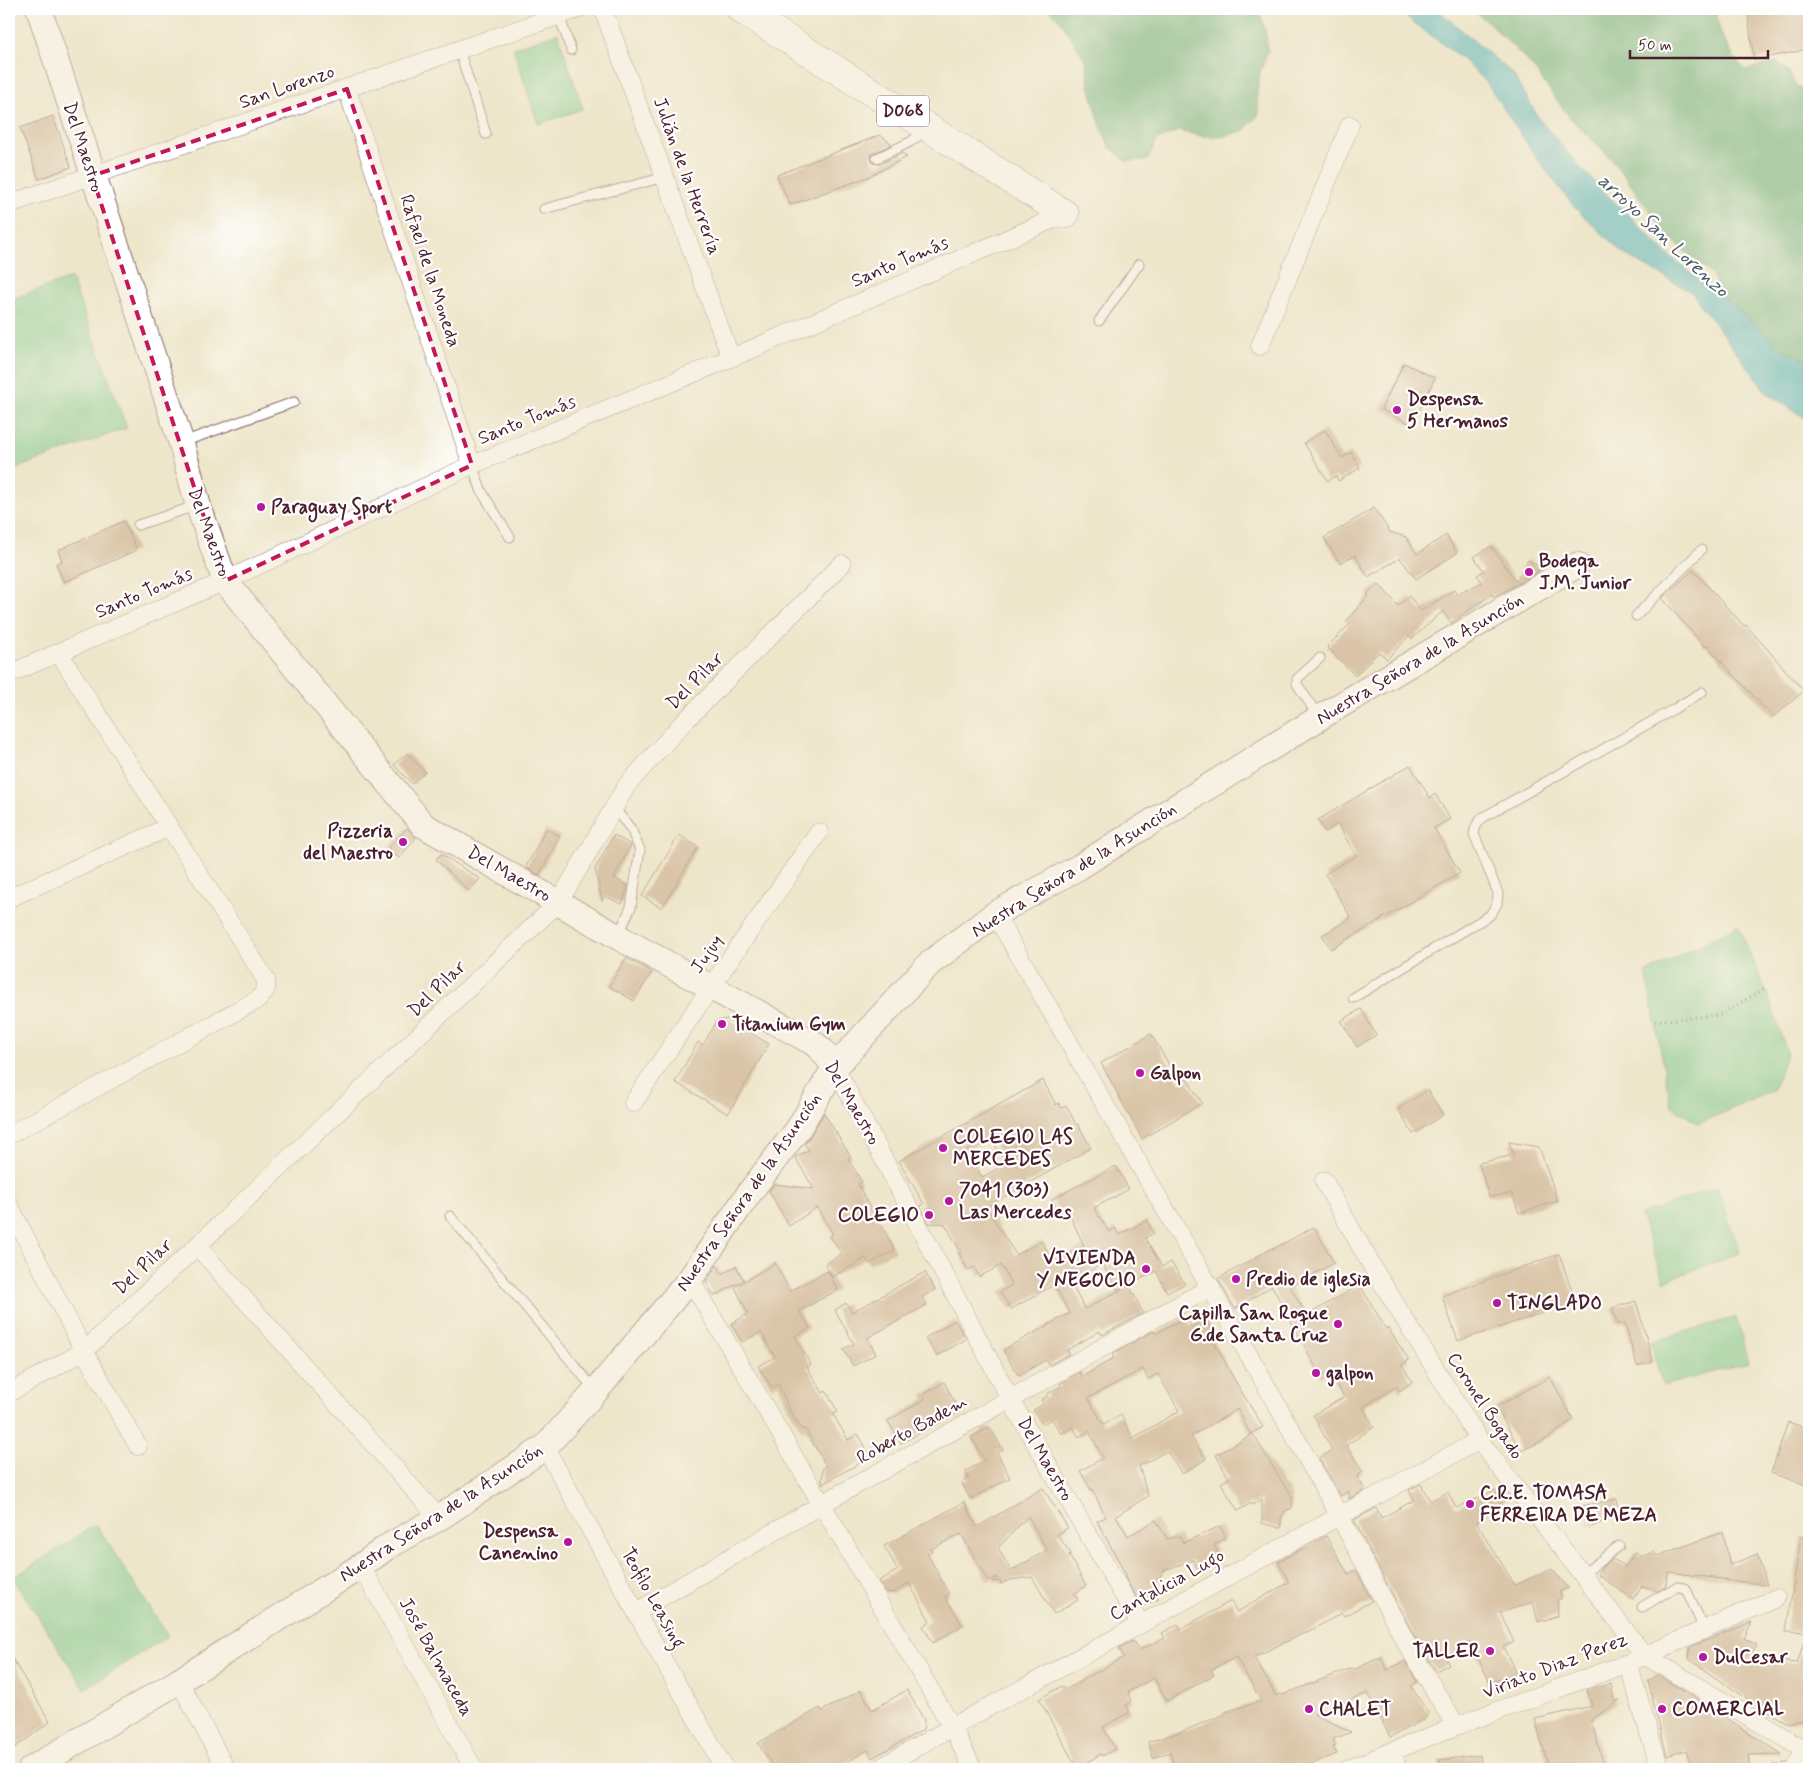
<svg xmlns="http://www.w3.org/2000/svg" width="1818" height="1778" viewBox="0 0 1818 1778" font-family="Mynerve,sans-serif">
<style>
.green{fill:#75cb90;stroke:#60755e}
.forest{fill:#60af7a;stroke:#556752}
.water{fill:#46b3c2;stroke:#486976}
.building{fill:#c19d7e;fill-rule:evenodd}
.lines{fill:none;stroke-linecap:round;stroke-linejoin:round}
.lane-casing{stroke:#836563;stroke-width:11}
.street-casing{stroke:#836563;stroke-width:19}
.secondary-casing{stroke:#836563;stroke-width:27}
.primary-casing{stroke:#836563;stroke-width:29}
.highway-casing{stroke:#836563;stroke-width:29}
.path{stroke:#836563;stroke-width:3;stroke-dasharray:1 4;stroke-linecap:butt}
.lane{stroke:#fff;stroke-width:9}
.street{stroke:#fff;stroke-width:18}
.secondary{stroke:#fff;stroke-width:25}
.primary{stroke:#fff;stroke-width:28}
.highway{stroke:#fff;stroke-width:28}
.marked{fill:none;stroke:#c2185b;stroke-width:4;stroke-dasharray:10 6;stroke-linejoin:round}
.poi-dot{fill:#b5179e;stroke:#fff;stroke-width:2}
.labels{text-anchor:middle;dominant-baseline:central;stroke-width:4.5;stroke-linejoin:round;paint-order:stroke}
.shield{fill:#fff;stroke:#80626b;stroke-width:1}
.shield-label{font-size:18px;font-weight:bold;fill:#4a1f2b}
.street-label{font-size:19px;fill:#4a1f2b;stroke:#fff}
.poi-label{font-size:19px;font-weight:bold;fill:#4a1f2b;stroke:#fff;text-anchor:start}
.water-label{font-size:20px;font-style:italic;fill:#485a67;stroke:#fff}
</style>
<rect width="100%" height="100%" fill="#fff"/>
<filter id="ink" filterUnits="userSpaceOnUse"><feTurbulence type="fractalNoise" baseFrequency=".02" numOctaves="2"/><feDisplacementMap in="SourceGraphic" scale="10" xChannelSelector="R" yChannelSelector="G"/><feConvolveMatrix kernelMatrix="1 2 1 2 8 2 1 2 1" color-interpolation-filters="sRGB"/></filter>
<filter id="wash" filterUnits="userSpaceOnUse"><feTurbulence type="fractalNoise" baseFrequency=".0096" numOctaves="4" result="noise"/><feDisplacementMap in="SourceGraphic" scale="20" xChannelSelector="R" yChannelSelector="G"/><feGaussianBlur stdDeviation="1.12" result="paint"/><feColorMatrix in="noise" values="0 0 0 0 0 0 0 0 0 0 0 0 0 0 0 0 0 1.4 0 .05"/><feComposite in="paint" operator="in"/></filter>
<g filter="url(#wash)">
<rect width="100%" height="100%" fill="#eee6ca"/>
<path class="green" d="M558,33L583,109L538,124L513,48Z
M71,278L127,428L12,470L9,462V300Z
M1738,925L1769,998L1787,1053L1773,1090L1698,1124L1671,1105L1646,973Z
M1717,1187L1740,1253L1664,1281L1640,1215Z
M1736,1317L1749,1362L1663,1386L1650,1342Z
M96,1524L168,1636L85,1689L13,1578Z"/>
<path class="forest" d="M1049,9H1258L1265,28L1268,51L1260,72L1257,93L1259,115L1243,131L1222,137L1200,136L1179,131L1157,140L1148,160L1126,161L1110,148L1101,127L1089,86L1086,61L1061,22Z
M1471,9H1715C1719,35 1728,51 1745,70L1778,62L1789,72L1796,86L1809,90V377L1720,298L1714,277L1668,236L1613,161L1569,117L1532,66L1488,22Z"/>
<path class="water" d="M1395,9H1437L1513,74L1540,120L1580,167L1605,193L1626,212L1668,255L1731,303L1781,349L1809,361V421L1767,393L1691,292L1624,254L1575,208L1538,160L1486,82L1461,58Z"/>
<g id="blocks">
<path class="building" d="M1747,9H1809V49L1754,60Z
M53,116L71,167L39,179L20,128Z
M880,135L892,144L872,154L871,158L873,163L880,164L902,153L907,157L868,177L790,205L777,175Z
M1404,363L1435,378L1412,425L1381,409Z
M1325,430L1342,458L1351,452L1360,468L1338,481L1336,476L1328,481L1304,443Z
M1374,508L1390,532L1406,537L1417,554L1446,535L1457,553L1416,579L1400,558L1368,577L1355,555L1340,563L1324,538Z
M124,521L137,550L64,582L56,564L62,561L58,550Z
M1491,546L1516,581L1528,560L1540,567L1538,572L1494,597L1492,594L1451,623L1443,611L1412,639L1409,636L1387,659L1379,652L1355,676L1327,647L1350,624L1346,621L1369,595L1367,593L1379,584L1398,606L1409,596L1421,611L1454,590L1457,595L1482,582L1477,575L1484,571L1474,557Z
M1693,570L1744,626L1746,625L1804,691L1773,717L1707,646L1705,647L1662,598Z
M407,753L425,772L412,784L394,765Z
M1410,765L1430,798L1435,794L1450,819L1434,828L1460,873L1331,949L1322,935L1351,918L1325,874L1356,856L1338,824L1325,832L1318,820Z
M407,828L416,838L399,858L388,848Z
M546,829L560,836L539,875L526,867Z
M614,835L631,845L614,878L628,885L622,904L604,896L602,901L595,869Z
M679,835L698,847L662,908L642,896Z
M441,854L480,879L469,891L436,860Z
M626,958L652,972L634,1001L609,986Z
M1361,1009L1376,1035L1357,1047L1341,1021Z
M727,1019L769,1044L728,1114L675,1082L698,1042L703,1045L717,1021Z
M1151,1034L1180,1083L1187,1079L1202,1103L1142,1139L1101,1063Z
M1043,1080L1056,1105L1059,1103L1061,1108L1067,1106L1076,1125L1078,1124L1091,1148L986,1207L1016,1255L1042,1241L1053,1263L1084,1246L1068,1211L1061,1216L1052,1199L1116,1166L1129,1189L1094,1208L1109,1232L1115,1228L1119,1235L1147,1220L1154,1233L1145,1238L1162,1267L1171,1262L1185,1284L1167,1292L1156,1271L1118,1290L1102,1264L1070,1282L1085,1309L1129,1285L1143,1313L1102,1335L1100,1331L1072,1347L1067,1350L1069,1354L1049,1365L1046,1360L1018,1375L1003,1350L1070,1313L1054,1285L1011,1309L1000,1292L1012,1285L1001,1265L979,1277L974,1267L968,1270L959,1253L961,1252L945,1224L929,1223L920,1206L924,1204L899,1161ZM991,1138L1006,1164L982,1177L966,1151Z
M1428,1090L1443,1115L1413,1134L1398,1109Z
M824,1113L851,1157L848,1159L862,1182L858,1184L872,1212L877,1219L878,1218L895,1251L869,1264L866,1258L832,1277L825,1264L842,1254L830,1236L833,1234L818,1209L816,1208L789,1226L769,1191L774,1184L814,1189L795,1157L809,1150L805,1144Z
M1509,1142L1539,1147L1558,1201L1519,1213L1512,1193L1489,1197L1479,1163L1514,1155Z
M1314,1227L1334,1263L1290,1287L1307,1315L1360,1285L1386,1329L1388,1328L1409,1360L1402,1364L1412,1382L1399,1391L1397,1386L1363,1407L1374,1427L1346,1445L1363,1472L1357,1476L1365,1490L1349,1499V1491L1341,1496L1319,1458L1332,1450L1313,1415L1344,1397L1329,1372L1321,1377L1272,1286L1235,1309L1218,1279L1272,1248L1273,1249Z
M1559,1254L1576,1302L1458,1341L1442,1296Z
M775,1263L790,1291L828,1271L838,1290L799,1311L810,1328L795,1336L811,1365L807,1367L823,1393L826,1391L838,1412L833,1414L848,1440L858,1434L871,1457L822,1484L823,1468L826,1466L805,1429L802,1430L790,1411L778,1384L772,1388L758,1366L775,1357L761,1332L742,1342L731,1324L748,1314L735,1287Z
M717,1265L722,1274L736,1266L744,1280L714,1296L706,1282Z
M925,1272L935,1290L922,1297L927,1305L867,1338L876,1354L853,1366L843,1349L854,1344L835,1310L846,1303L852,1312Z
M1636,1301L1653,1362L1637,1366L1625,1323L1617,1324L1612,1308Z
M1186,1317L1191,1327L1205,1318L1212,1330L1209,1332L1234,1379L1263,1427L1250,1434L1238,1409L1191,1436L1206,1459L1182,1474L1167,1451L1139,1466L1148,1496L1116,1516L1128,1536L1156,1520L1167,1539L1180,1536L1183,1543L1220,1526L1226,1538L1214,1545L1219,1556L1197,1568L1193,1560L1165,1570L1152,1587L1159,1599L1142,1606L1124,1576L1126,1575L1097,1521L1106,1517L1092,1489L1091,1490L1080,1471L1103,1458L1089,1431L1079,1437L1073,1427L1061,1434L1052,1419L1042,1424L1033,1410L1044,1404L1041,1400L1048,1396L1047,1394L1061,1386L1060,1384L1080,1372L1082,1377L1114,1358L1112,1354L1154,1331L1155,1334ZM1143,1369L1148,1379L1158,1374L1179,1411L1133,1438L1121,1415L1103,1424L1088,1398Z
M955,1320L966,1339L937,1356L925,1338Z
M1550,1377L1573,1419L1550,1437L1521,1451L1496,1407Z
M944,1382L960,1412L901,1443L888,1421L925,1399L923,1395Z
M1788,1422L1809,1429V1486L1771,1473Z
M990,1427L1003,1450L997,1452L1010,1478L970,1499L962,1483L969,1478L965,1471L985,1461L971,1437Z
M1253,1434L1285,1487L1286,1486L1292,1497V1508L1285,1511L1281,1519V1528L1262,1523V1499L1252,1505L1251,1503L1238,1511L1221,1483L1229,1478L1216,1455Z
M1421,1484L1430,1501L1448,1492L1456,1508L1495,1490L1504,1501L1476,1522L1515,1585L1552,1569L1568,1588L1560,1591L1561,1599L1557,1600L1558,1616L1538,1622L1533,1602L1500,1613L1514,1642L1503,1647L1516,1673L1490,1683L1470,1641L1445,1656L1449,1664L1436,1671L1417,1641L1354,1520L1376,1508L1382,1518L1414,1500L1409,1490Z
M1043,1488L1068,1528L1057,1534L1071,1554L1069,1555L1086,1586L1074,1594L1078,1600L1054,1614L1032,1577L1010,1580L1001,1584L1000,1581L992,1582L998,1578L997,1577L988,1581L961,1534L931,1549L932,1551L927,1553L949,1594L945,1597L962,1625L933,1643L923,1626L930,1621L909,1583L892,1593L885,1592L879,1581L898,1570L884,1546L964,1502L977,1527ZM1028,1516L1047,1550L1011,1571L998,1548Z
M1617,1499L1620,1514L1589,1528L1581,1506Z
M1723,1532L1730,1565L1757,1554L1767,1585L1669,1572L1665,1587L1658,1591L1642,1586L1633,1599L1598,1575L1603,1566L1613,1559L1625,1567L1636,1551L1640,1557L1654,1552L1657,1556Z
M1326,1536L1348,1574L1356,1570L1372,1601L1344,1616L1342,1613L1315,1628L1254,1657L1276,1696L1281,1694L1282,1695L1352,1668L1353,1670L1381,1657L1387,1670L1405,1661L1417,1682L1411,1686L1428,1713L1425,1719L1390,1737L1368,1693L1314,1714L1351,1732L1333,1739L1336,1746L1333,1747L1337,1754L1299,1769H1175L1170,1752L1153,1758L1148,1742L1183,1731L1225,1714V1712L1261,1701L1236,1657L1211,1670L1214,1675L1167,1701L1154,1678L1128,1692L1131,1702L1126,1705L1130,1712L1103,1727L1115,1749L1102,1756L1101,1754L1077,1768L1039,1699L1062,1686L1065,1690L1124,1657L1119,1648L1133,1641L1139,1650L1165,1638L1162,1633L1178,1624L1181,1629L1231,1601L1237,1612L1289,1582L1278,1562Z
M1801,1537L1809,1538V1632L1786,1631Z
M1752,1622L1744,1638L1757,1645L1750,1658L1797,1663L1807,1633L1809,1634V1703L1802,1720L1788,1723L1758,1706L1689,1659L1690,1647Z
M9,1653L50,1722L9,1752Z
M1657,1675L1697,1699L1782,1754L1748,1755L1750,1769H1692L1686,1750L1667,1756L1648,1681Z
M1611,1684L1614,1701L1620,1700L1591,1720L1605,1769H1549L1535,1719L1592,1706L1587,1689Z
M861,1690L872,1710L907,1690L924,1720L923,1730L872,1758L868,1750L835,1769H774L758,1743L820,1708L822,1711Z
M1480,1755L1482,1769H1440L1439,1760Z"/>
</g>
</g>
<g filter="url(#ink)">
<use href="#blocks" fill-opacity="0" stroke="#836563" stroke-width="1"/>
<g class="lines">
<g class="lane-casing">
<path id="lane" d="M559,15L571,50
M459,50L486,134
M877,158L910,142L926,131
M544,209L665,177
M1099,321L1139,264
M183,442L294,402
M472,465L482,492L510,537
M138,525L195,506
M1636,616L1701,550
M1318,716L1297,684V679L1320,658
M614,808L631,829L640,850L631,907L618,936
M1353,998L1490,915L1497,904L1498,893L1474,834L1476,826L1482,818L1674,709L1702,692
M450,1216L595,1390
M1582,1575L1619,1546
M1642,1607L1678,1586L1686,1589L1704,1629
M1776,1769L1798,1767"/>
</g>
<g class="street-casing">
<path id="street" d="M603,9L731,358
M347,89L472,465
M9,204L578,9
M1260,346L1350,125
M9,674L225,581L472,465L731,358L1065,214
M9,898L169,827
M995,914L1233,1327L1339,1515L1408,1646L1456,1726
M835,1067L1010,1399L1140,1624
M633,1103L710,988L819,832
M9,1135L259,999L266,989V980L59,653
M1324,1181L1376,1273L1479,1440L1644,1655L1809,1752
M9,1205L84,1351L138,1446
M197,1246L439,1518
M690,1279L952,1727L973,1769
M9,1393L84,1351L197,1246L559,902L627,785L681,725L842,564
M545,1447L636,1612L725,1769
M361,1566L474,1769
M636,1612L822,1504L1211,1287
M1628,1663L1660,1769
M179,1681L226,1769
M1393,1751L1397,1769
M878,1769L952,1727L1479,1440
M1348,1769L1456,1726L1628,1663L1776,1598"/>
</g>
<g class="secondary-casing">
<path id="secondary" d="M39,9L181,442L198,505L225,581L423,825L618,937L812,1042L821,1049L835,1067
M31,1769L179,1681L361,1566L387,1547L439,1518L545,1447L596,1391L690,1279L750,1192L798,1129L835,1067L929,964L995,914L1079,867L1319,718L1577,565"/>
</g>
<g class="primary-casing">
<path id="primary" d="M740,9L1065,214"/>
</g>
<g class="highway-casing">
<path id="highway" d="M1800,1769L1809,1754"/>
</g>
<path class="path" d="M1655,1021L1720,1015L1765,988"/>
<use href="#lane" class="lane"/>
<use href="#street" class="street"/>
<use href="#secondary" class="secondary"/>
<use href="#primary" class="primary"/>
<use href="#highway" class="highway"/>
</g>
</g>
<path d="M0 0H1818V1778H0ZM347,89L472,465L225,581L92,176Z" fill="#eee6ca" fill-opacity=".55" fill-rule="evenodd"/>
<path class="marked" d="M347,89L472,465L225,581L92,176Z"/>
<g class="poi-dot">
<circle cx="1397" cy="410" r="5"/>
<circle cx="261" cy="507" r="5"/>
<circle cx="1529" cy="572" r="5"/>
<circle cx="403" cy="842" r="5"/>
<circle cx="722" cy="1024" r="5"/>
<circle cx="1140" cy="1073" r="5"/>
<circle cx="943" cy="1148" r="5"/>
<circle cx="949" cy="1201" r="5"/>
<circle cx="929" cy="1215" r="5"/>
<circle cx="1146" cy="1269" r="5"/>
<circle cx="1236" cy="1279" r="5"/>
<circle cx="1497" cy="1303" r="5"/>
<circle cx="1338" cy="1324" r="5"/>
<circle cx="1316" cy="1373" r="5"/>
<circle cx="1470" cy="1504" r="5"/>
<circle cx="568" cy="1542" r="5"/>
<circle cx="1490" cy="1651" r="5"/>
<circle cx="1703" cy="1657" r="5"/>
<circle cx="1309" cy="1709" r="5"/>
<circle cx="1662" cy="1709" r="5"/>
</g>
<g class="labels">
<rect class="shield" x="877" y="95.5" width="52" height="31" rx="4"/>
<g class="shield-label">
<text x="903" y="111">D068</text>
</g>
<g class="street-label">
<text transform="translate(287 87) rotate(-19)">San Lorenzo</text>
<text transform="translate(83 147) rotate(72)">Del Maestro</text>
<text transform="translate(687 176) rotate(70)">Julián de la Herrería</text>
<text transform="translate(900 262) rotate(-23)">Santo Tomás</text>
<text transform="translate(430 271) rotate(72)">Rafael de la Moneda</text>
<text transform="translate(527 420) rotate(-22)">Santo Tomás</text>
<text transform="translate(209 532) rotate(70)">Del Maestro</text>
<text transform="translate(144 593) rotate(-23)">Santo Tomás</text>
<text transform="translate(1420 659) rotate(-31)">Nuestra Señora de la Asunción</text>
<text transform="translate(695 681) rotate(-45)">Del Pilar</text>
<text transform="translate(1074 870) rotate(-32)">Nuestra Señora de la Asunción</text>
<text transform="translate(509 874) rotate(30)">Del Maestro</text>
<text transform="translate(707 954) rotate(-55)">Jujuy</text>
<text transform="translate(437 989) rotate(-44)">Del Pilar</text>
<text transform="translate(852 1103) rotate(60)">Del Maestro</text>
<text transform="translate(749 1192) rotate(-55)">Nuestra Señora de la Asunción</text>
<text transform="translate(143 1267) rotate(-43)">Del Pilar</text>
<text transform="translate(1485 1406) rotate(57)">Coronel Bogado</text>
<text transform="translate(912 1430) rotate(-29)">Roberto Badem</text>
<text transform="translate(1045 1459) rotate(60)">Del Maestro</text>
<text transform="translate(441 1513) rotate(-33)">Nuestra Señora de la Asunción</text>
<text transform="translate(1167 1585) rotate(-29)">Cantalicia Lugo</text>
<text transform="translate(653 1598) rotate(61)">Teofilo Leasing</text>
<text transform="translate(436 1657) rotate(61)">José Balmaceda</text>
<text transform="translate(1555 1666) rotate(-21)">Viriato Diaz Perez</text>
</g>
<g class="poi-label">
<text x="1407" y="399">Despensa<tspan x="1407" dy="22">5 Hermanos</tspan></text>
<text x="271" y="507">Paraguay Sport</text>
<text x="1539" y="561">Bodega<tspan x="1539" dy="22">J.M. Junior</tspan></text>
<text x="393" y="831" text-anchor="end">Pizzeria<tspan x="393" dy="22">del Maestro</tspan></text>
<text x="732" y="1024">Titanium Gym</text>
<text x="1150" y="1073">Galpon</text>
<text x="953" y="1137">COLEGIO LAS<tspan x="953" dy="22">MERCEDES</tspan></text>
<text x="959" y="1190">7041 (303)<tspan x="959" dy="22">Las Mercedes</tspan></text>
<text x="919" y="1215" text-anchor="end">COLEGIO</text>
<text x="1136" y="1258" text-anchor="end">VIVIENDA<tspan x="1136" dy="22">Y NEGOCIO</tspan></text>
<text x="1246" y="1279">Predio de iglesia</text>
<text x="1507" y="1303">TINGLADO</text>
<text x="1328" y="1313" text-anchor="end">Capilla San Roque<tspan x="1328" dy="22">G.de Santa Cruz</tspan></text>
<text x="1326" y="1373">galpon</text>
<text x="1480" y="1493">C.R.E. TOMASA<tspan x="1480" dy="22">FERREIRA DE MEZA</tspan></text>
<text x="558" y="1531" text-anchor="end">Despensa<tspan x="558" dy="22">Canenino</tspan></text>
<text x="1480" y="1651" text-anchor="end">TALLER</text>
<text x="1713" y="1657">DulCesar</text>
<text x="1319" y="1709">CHALET</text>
<text x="1672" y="1709">COMERCIAL</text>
</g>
<g class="water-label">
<text transform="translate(1663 236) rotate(43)">arroyo San Lorenzo</text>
</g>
</g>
<rect width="1818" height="1778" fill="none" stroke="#fff" stroke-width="30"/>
<path d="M1630 50v8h138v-8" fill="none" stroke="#4a1f2b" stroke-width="2.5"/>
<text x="1638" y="50" font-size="15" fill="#4a1f2b" stroke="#ffffff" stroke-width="4" paint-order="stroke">50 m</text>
</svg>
